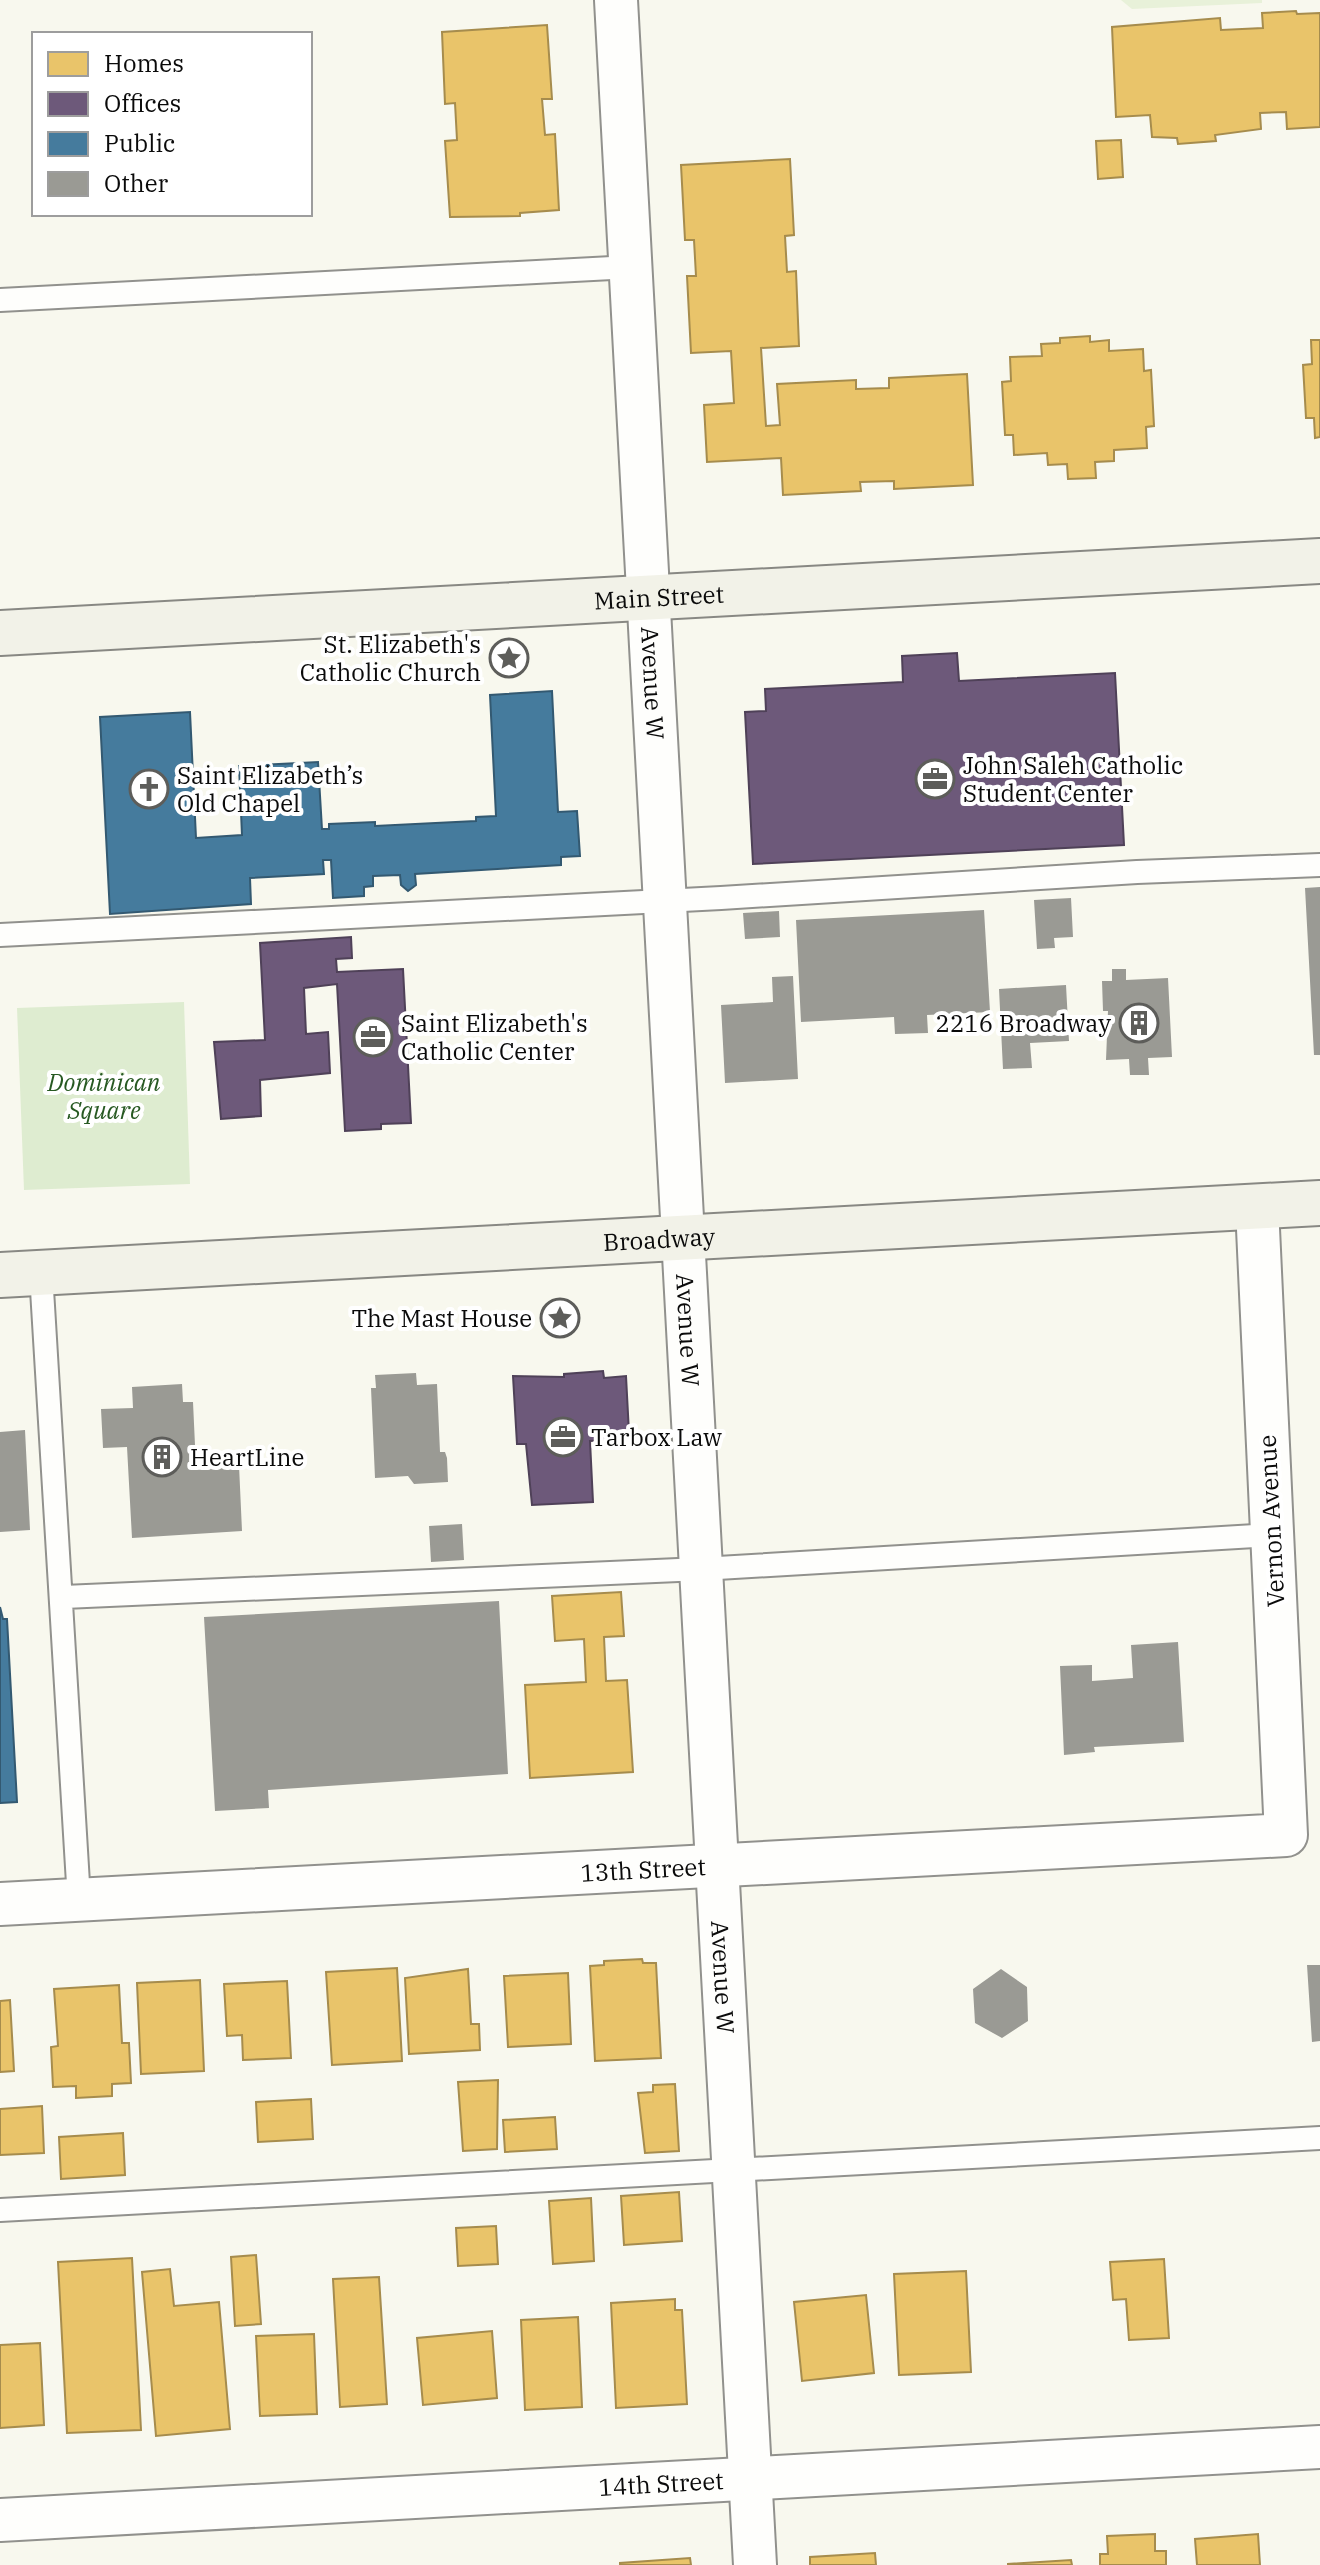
<svg xmlns="http://www.w3.org/2000/svg" width="1320" height="2565" viewBox="0 0 1320 2565" font-family="'IBM Plex Serif',serif">
<style>
.green{fill:#deecd0}
.pitch{fill:#e8f1d9}
.homes{fill:#e9c46a;stroke:#a68c4d;stroke-width:2}
.offices{fill:#6d597a;stroke:#4f4158;stroke-width:2}
.public{fill:#457b9d;stroke:#335971;stroke-width:2}
.building{fill:#9a9a94}
.lines{fill:none;stroke-linecap:round;stroke-linejoin:round}
.lane-casing{stroke:#91918d;stroke-width:26}
.street-casing{stroke:#91918d;stroke-width:46}
.secondary-casing{stroke:#888883;stroke-width:48}
.lane{stroke:#fefefc;stroke-width:22}
.street{stroke:#fefefc;stroke-width:42}
.secondary{stroke:#f2f2e8;stroke-width:44}
.labels{text-anchor:middle;dominant-baseline:central;stroke-width:8;stroke-linejoin:round;paint-order:stroke}
.street-label{font-size:24px;fill:#0a0a0a;stroke:#fff}
.poi-label{font-size:24px;fill:#0a0a0a;stroke:#fff;text-anchor:start}
.park-label{font-size:24px;font-style:italic;fill:#275922;stroke:#fff}
</style>
<rect width="100%" height="100%" fill="#f8f8ee"/>
<path class="green" d="M184,1002L190,1184L24,1190L17,1008Z"/>
<path class="pitch" d="M1121,0H1262V3L1132,9Z"/>
<path class="homes" d="M1296,11L1297,14L1320,13V127L1287,129L1286,112L1260,113L1261,129L1215,135L1216,141L1178,144L1177,138L1152,137L1150,115L1116,117L1112,27L1220,18L1221,30L1263,28L1262,13Z
M547,25L552,99H542L545,135L555,134L559,210L520,213V216L450,217L445,141L457,140L455,103L445,104L442,32Z
M1121,140L1123,177L1098,179L1096,141Z
M790,159L794,235L785,236L787,272L796,271L799,346L761,348L766,426L780,425L777,384L856,380V389L889,388V378L967,374L973,485L894,489V481L860,482L861,491L783,495L781,458L707,462L704,405L734,403L731,351L691,353L687,276H696L694,240H685L681,165Z
M1090,336V342L1109,340V351L1143,349L1144,371L1151,370L1154,426L1146,427L1147,448L1114,450V461L1095,462L1096,478L1068,479L1067,464L1048,465L1047,453L1014,455L1013,435H1005L1002,382L1011,381L1010,357L1042,356L1041,344L1060,343V338Z
M1311,340H1320V437L1315,438L1314,418H1306L1303,365L1312,364Z
M621,1592L624,1636L604,1637L606,1681L627,1680L633,1772L530,1778L525,1685L586,1682L584,1639L555,1641L552,1596Z
M642,1959L643,1963H656L661,2058L595,2061L590,1966L604,1965V1961Z
M397,1968L402,2061L332,2065L326,1972Z
M468,1969L471,2024H479L480,2050L409,2054L405,1978Z
M568,1973L571,2044L508,2047L504,1976Z
M200,1980L204,2071L141,2074L137,1983Z
M287,1981L291,2058L243,2060L242,2035L227,2036L224,1984Z
M119,1985L122,2043H129L131,2083L112,2084V2096L76,2098V2086L53,2087L51,2047L58,2046L54,1989Z
M10,2000L14,2071L0,2072V2001Z
M498,2080L497,2149L463,2151L458,2082Z
M675,2084L679,2151L645,2153L638,2093L653,2092V2085Z
M311,2099L313,2139L258,2142L256,2102Z
M42,2106L44,2153L0,2155V2109Z
M555,2117L557,2149L505,2152L503,2120Z
M123,2133L125,2175L61,2179L59,2137Z
M679,2192L682,2241L624,2245L621,2196Z
M591,2198L594,2261L553,2264L549,2201Z
M496,2226L498,2264L458,2266L456,2228Z
M256,2255L261,2324L235,2326L231,2257Z
M132,2258L141,2430L67,2433L58,2262Z
M1164,2259L1169,2338L1129,2340L1126,2299L1113,2300L1110,2262Z
M170,2269L174,2306L219,2302L230,2429L156,2436L142,2272Z
M966,2271L971,2372L899,2375L894,2274Z
M379,2277L387,2404L340,2407L333,2279Z
M866,2295L874,2373L802,2381L794,2302Z
M675,2299V2310H682L687,2404L616,2408L611,2303Z
M578,2317L582,2407L525,2410L521,2320Z
M492,2331L497,2398L423,2405L417,2338Z
M314,2334L317,2414L260,2416L256,2336Z
M40,2343L44,2425L0,2428V2345Z
M1155,2534V2551H1166V2565H1100V2554H1108L1107,2536Z
M1258,2534L1260,2565H1197L1195,2539Z
M875,2553L876,2565H810V2557Z
M690,2558L691,2565H620V2563Z
M1071,2560L1072,2565H1008V2564Z"/>
<path class="offices" d="M957,653L959,681L1115,673L1124,845L753,864L745,712L766,711L765,689L903,682L902,656Z
M351,937L352,958L336,959L337,972L403,969L411,1123L381,1124V1129L345,1131L337,984L304,988L306,1034L328,1032L330,1073L260,1080L261,1116L221,1119L214,1042L265,1040L260,943Z
M603,1371L604,1378L626,1376L629,1433L610,1434V1440L590,1441L593,1502L532,1505L526,1444H517L513,1376L564,1377V1374Z"/>
<path class="public" d="M552,691L558,812L577,811L580,856L561,857V865L415,874L416,885L408,891L401,885L400,875L373,876V886L364,887V896L333,898L331,860H323L324,874L250,878L251,904L110,914L100,717L190,712L196,838L242,835L239,766L318,762L322,829H329V824L375,822V826L476,821V817L496,816L490,695Z
M0,1607L3,1619H7L17,1802L0,1803Z"/>
<path class="building" d="M1320,887V1055H1314L1305,888Z
M1071,898L1073,937L1054,938L1055,948L1037,949L1034,900Z
M984,910L990,1012L927,1015L928,1033L895,1034L894,1017L801,1022L796,920Z
M779,911L780,937L745,939L743,913Z
M1112,969H1126V980L1168,978L1172,1057L1148,1058L1149,1075H1130L1129,1059L1106,1060L1108,1011H1103L1102,981H1112Z
M793,976L798,1079L725,1083L721,1005L773,1002L772,977Z
M1066,985L1069,1041L1030,1043L1032,1068L1003,1069L999,989Z
M416,1373L417,1385L437,1384L440,1452H445L447,1458L448,1482L414,1484L408,1476L375,1478L371,1388H376L375,1375Z
M182,1384L183,1402H193L196,1467L239,1465L242,1531L132,1538L127,1447L103,1448L101,1409L133,1408L132,1387Z
M25,1430L30,1530L0,1532V1432Z
M462,1524L464,1560L431,1562L429,1526Z
M499,1601L508,1774L268,1790L269,1808L215,1811L204,1617Z
M1178,1642L1184,1742L1094,1747L1095,1752L1064,1755L1060,1666L1092,1665V1681L1133,1678L1131,1645Z
M1307,1965H1320V2041L1312,2042Z
M1001,1969L1027,1987L1028,2021L1002,2038L975,2023L973,1989Z"/>
<g class="lines">
<g class="lane-casing">
<path id="lane" d="M0,300L631,267
M0,935L721,898L1137,872L1320,865
M41,1273L79,1900
M64,1597L701,1569L1272,1535
M0,2210L1320,2138"/>
</g>
<g class="street-casing">
<g id="street">
<path id="s1" d="M616,0L755,2565"/>
<path id="s2" d="M0,1904L1286,1835L1257,1207"/>
<path id="s3" d="M0,2520L1320,2447"/>
</g>
</g>
<g class="secondary-casing">
<g id="secondary">
<path id="s4" d="M0,633L1320,561"/>
<path id="s5" d="M0,1275L1320,1203"/>
</g>
</g>
<use href="#lane" class="lane"/>
<use href="#street" class="street"/>
<use href="#secondary" class="secondary"/>
</g>
<defs>
<g id="sight-ring" transform="scale(2)"><circle r="9.5" fill="#fff" stroke="#5d5d5a" stroke-width="1.5"/><path d="M0-6L1.8-2.2L6-1.7L2.9 1.2L3.7 5.4L0 3.3L-3.7 5.4L-2.9 1.2L-6-1.7L-1.8-2.2Z" fill="#5d5d5a"/></g>
<g id="office-ring" transform="scale(2)"><circle r="9.5" fill="#fff" stroke="#5d5d5a" stroke-width="1.5"/><path d="M-6-3h4V-5.5h4V-3h4V5H-6ZM-1-4.5V-3h2v-1.5ZM-6 0V1H6V0Z" fill="#5d5d5a"/></g>
<g id="church-ring" transform="scale(2)"><circle r="9.5" fill="#fff" stroke="#5d5d5a" stroke-width="1.5"/><path d="M-1.2-6h2.4v3.5h3.3v2.4h-3.3V6h-2.4V-.1h-3.3v-2.4h3.3Z" fill="#5d5d5a"/></g>
<g id="building-ring" transform="scale(2)"><circle r="9.5" fill="#fff" stroke="#5d5d5a" stroke-width="1.5"/><path d="M-4-6H4V6H1V3H-1V6H-4ZM-2.5-4.3h1.7v1.8h-1.7ZM.8-4.3h1.7v1.8H.8ZM-2.5-1h1.7V.8h-1.7ZM.8-1h1.7V.8H.8Z" fill="#5d5d5a"/></g>
</defs>
<g fill-rule="evenodd">
<use href="#sight-ring" x="509" y="658"/>
<use href="#office-ring" x="935" y="779"/>
<use href="#church-ring" x="149" y="789"/>
<use href="#building-ring" x="1139" y="1023"/>
<use href="#office-ring" x="373" y="1037"/>
<use href="#sight-ring" x="560" y="1318"/>
<use href="#office-ring" x="563" y="1437"/>
<use href="#building-ring" x="162" y="1457"/>
</g>
<g class="labels">
<g class="street-label">
<text stroke="none"><textPath href="#s4" startOffset="660">Main Street</textPath></text>
<text stroke="none"><textPath href="#s1" startOffset="684">Avenue W</textPath></text>
<text stroke="none"><textPath href="#s5" startOffset="660">Broadway</textPath></text>
<text stroke="none"><textPath href="#s1" startOffset="1332">Avenue W</textPath></text>
<text transform="translate(1271 1521) rotate(-93)">Vernon Avenue</text>
<text stroke="none"><textPath href="#s2" startOffset="644">13th Street</textPath></text>
<text stroke="none"><textPath href="#s1" startOffset="1980">Avenue W</textPath></text>
<text stroke="none"><textPath href="#s3" startOffset="662">14th Street</textPath></text>
</g>
<g class="poi-label">
<text x="481" y="644" text-anchor="end">St. Elizabeth's<tspan x="481" dy="28">Catholic Church</tspan></text>
<text x="963" y="765">John Saleh Catholic<tspan x="963" dy="28">Student Center</tspan></text>
<text x="177" y="775">Saint Elizabeth’s<tspan x="177" dy="28">Old Chapel</tspan></text>
<text x="401" y="1023">Saint Elizabeth's<tspan x="401" dy="28">Catholic Center</tspan></text>
<text x="1111" y="1023" text-anchor="end">2216 Broadway</text>
<text x="532" y="1318" text-anchor="end">The Mast House</text>
<text x="591" y="1437">Tarbox Law</text>
<text x="190" y="1457">HeartLine</text>
</g>
<g class="park-label">
<text x="104" y="1082">Dominican<tspan x="104" dy="28">Square</tspan></text>
</g>
</g>
<rect x="32" y="32" width="280" height="184" fill="#ffffff" stroke="#9d9d9d" stroke-width="2"/>
<rect x="48" y="52" width="40" height="24" fill="#e9c46a" stroke="#9d9d9d" stroke-width="2"/>
<text x="104" y="72" font-size="24" fill="#0a0a0a">Homes</text>
<rect x="48" y="92" width="40" height="24" fill="#6d597a" stroke="#9d9d9d" stroke-width="2"/>
<text x="104" y="112" font-size="24" fill="#0a0a0a">Offices</text>
<rect x="48" y="132" width="40" height="24" fill="#457b9d" stroke="#9d9d9d" stroke-width="2"/>
<text x="104" y="152" font-size="24" fill="#0a0a0a">Public</text>
<rect x="48" y="172" width="40" height="24" fill="#9a9a94" stroke="#9d9d9d" stroke-width="2"/>
<text x="104" y="192" font-size="24" fill="#0a0a0a">Other</text>
</svg>
